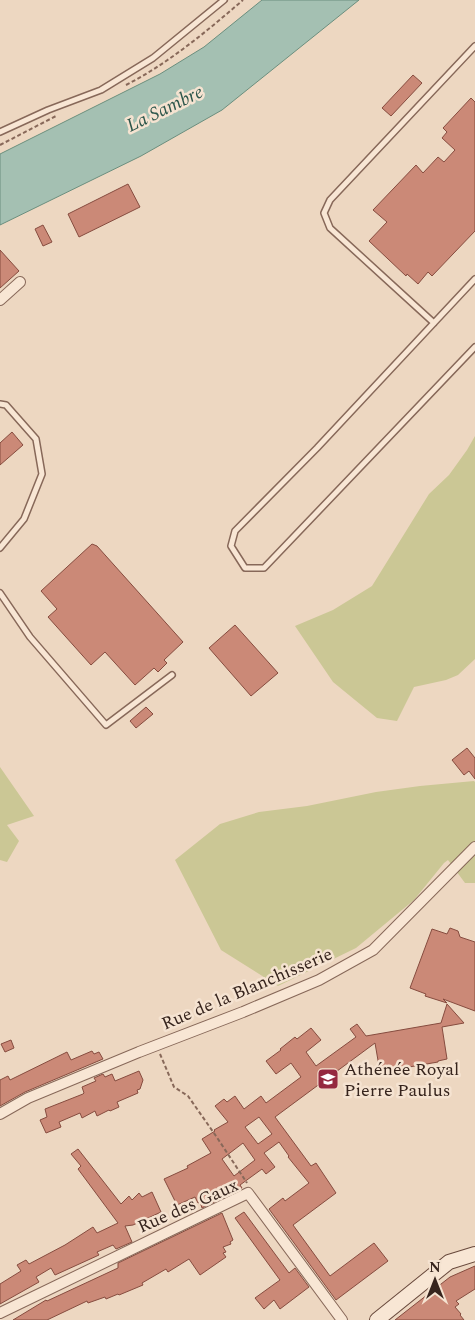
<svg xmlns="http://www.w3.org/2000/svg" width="475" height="1320" viewBox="0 0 475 1320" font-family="Spectral,serif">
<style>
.green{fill:#cbc795}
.water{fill:#a4c0b2;stroke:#6b8e7e}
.building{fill:#cb8977;stroke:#864c3f;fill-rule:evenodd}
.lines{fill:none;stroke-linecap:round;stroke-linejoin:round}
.service-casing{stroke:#876859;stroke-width:8}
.minor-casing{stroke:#876859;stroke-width:12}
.secondary-casing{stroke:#68493c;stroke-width:16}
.path{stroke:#876859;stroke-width:2;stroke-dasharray:4 2.5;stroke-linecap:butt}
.service{stroke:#f8e6d4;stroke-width:5}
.minor{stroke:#f8e6d4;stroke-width:10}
.secondary{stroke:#f8e6d4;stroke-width:14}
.labels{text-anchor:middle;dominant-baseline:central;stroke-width:5;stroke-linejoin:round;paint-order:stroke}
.street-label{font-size:18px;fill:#36241d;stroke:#f5e3d1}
.poi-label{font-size:18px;fill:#36241d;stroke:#f5e3d1;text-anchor:start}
.water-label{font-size:19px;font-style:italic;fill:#2c564b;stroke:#f5e3d1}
</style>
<rect width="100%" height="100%" fill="#edd7c1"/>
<path class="green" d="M475,436V659L458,675L446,680L414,687L397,721L377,718L333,682L295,626L333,610L372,586L429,494L449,475L467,450Z
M0,767L34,816L7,825L19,841L7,862L0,860Z
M474,781L475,782V883H465L448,860L444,863L414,900L356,948L278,986L221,950L175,860L220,824L259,812L307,806L376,792L420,786Z"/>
<path class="water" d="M262,0H359L222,110L141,156L0,225V154L160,74L204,47Z"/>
<path class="building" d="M413,75L422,83L391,116L382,108Z
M471,98L475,102V231L432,276L428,272L418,284L407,274L406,276L369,241L387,222L373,210L416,165L423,173L438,157L444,162L455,150L442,138L447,132L443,128Z
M128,184L140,207L79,237L68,214Z
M43,225L52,242L43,246L35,229Z
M0,250L19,271L0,288Z
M12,432L23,445L0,465V443Z
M92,544L97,546L183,642L164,660L167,663L158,672L154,668L135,685L105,652L91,665L48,617L57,609L41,591Z
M235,625L278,673L251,696L209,648Z
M146,707L153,714L136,728L130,721Z
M467,748L475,758V779L469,771L464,775L452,760Z
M450,928L458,931L460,937L475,942V1011L443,999L447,1003L425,996L426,994L410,988L432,929L447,934Z
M447,1004L464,1023L442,1027L447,1059L438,1061V1062L380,1072L375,1043L275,1117L311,1166L316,1163L336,1193L293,1225L330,1276L374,1243L388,1261L336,1300L269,1209L283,1198L285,1201L309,1183L288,1157L289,1156L279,1142L264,1153L275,1167L266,1174L262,1169L240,1185L242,1188L220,1198L216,1193L214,1194L216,1201L202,1208L200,1202L198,1203L195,1197L177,1205L164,1179L188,1168L187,1166L211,1153L202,1139L215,1131L214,1130L228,1122L215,1106L224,1099L227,1102L235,1096L244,1109L261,1096L266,1103L301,1077L291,1063L276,1074L266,1061L281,1050L280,1049L295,1037L297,1039L311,1028L321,1040L306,1052L316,1066L356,1037L350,1029L357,1024L366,1036L441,1023ZM259,1117L272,1134L258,1144L245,1127ZM243,1143L255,1160L234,1176L222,1159Z
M11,1040L14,1048L5,1052L1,1044Z
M92,1051L94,1054L99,1052L103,1059L25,1092L0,1106V1080L8,1076L10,1080L67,1052L71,1060Z
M139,1071L143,1080L140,1089L137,1090L138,1093L117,1102L119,1107L110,1111L109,1110L97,1116L95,1111L82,1118L80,1113L59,1122L61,1127L46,1133L40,1120L47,1117L45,1109L83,1094L84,1093L82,1087L96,1081L94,1078L103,1074L105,1077L112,1074L115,1081Z
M78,1149L121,1204L129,1196L132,1200L139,1193L142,1197L152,1192L161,1212L133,1225L125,1226L132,1242L116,1249L113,1245L97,1252L99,1255L55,1275L51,1268L36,1277L39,1282L0,1304V1284L21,1271L17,1265L26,1260L29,1264L65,1245L93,1227L97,1233L118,1223L78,1169L81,1166L71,1154Z
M244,1212L289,1273L295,1268L309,1287L280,1309L274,1300L264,1309L255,1298L280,1280L235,1218Z
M222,1213L233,1240L230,1242L231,1244L223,1247L226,1252L223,1253L226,1257L200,1275L189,1259L168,1272L166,1269L142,1283L143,1285L119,1295L118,1294L106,1299L105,1297L88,1303L87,1301L47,1320H13L46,1300L47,1301L118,1268V1263Z
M475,1266V1289L456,1301L459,1304L455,1307L461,1314L460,1315L464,1320H395L450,1277Z"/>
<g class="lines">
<g class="service-casing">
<path id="service" d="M0,132L48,110L101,90L153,58L224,0
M475,279L317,448L235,531L231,546L245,568H264L475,347
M434,323L330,228L324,213L330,200L475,46
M0,404L6,405L36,439L42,474L24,519L0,548
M0,593L30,637L106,725L172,675"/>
</g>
<g class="minor-casing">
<path id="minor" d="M0,300L20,282
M0,1114L28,1098L139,1052L243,1012L319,980L373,950L475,847
M0,1313L248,1193L342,1320"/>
</g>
<g class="secondary-casing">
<path id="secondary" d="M377,1320L449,1262L475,1254"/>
</g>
<path class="path" d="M126,85C169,63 207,31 243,0
M0,145L56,116
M160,1054L174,1087L188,1096L216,1136L247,1183"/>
<use href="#service" class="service"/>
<use href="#minor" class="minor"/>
<use href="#secondary" class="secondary"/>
</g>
<defs>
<g id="school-square" transform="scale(1.125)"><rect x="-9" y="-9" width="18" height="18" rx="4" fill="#952940" stroke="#f5e3d1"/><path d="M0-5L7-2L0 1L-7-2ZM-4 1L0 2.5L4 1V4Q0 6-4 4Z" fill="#fff"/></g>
</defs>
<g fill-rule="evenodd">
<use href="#school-square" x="328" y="1079"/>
</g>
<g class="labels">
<g class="street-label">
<text transform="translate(247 989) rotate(-23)">Rue de la Blanchisserie</text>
<text transform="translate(188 1206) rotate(-24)">Rue des Gaux</text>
</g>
<g class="poi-label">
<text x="344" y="1069">Athénée Royal<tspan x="344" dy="21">Pierre Paulus</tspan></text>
</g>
<g class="water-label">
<text transform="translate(165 109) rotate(-26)">La Sambre</text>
</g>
</g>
<g transform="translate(435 1280)" stroke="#f5e3d1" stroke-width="4" paint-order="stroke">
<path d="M0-4L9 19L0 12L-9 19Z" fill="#36241d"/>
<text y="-8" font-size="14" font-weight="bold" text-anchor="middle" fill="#36241d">N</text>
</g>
</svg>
